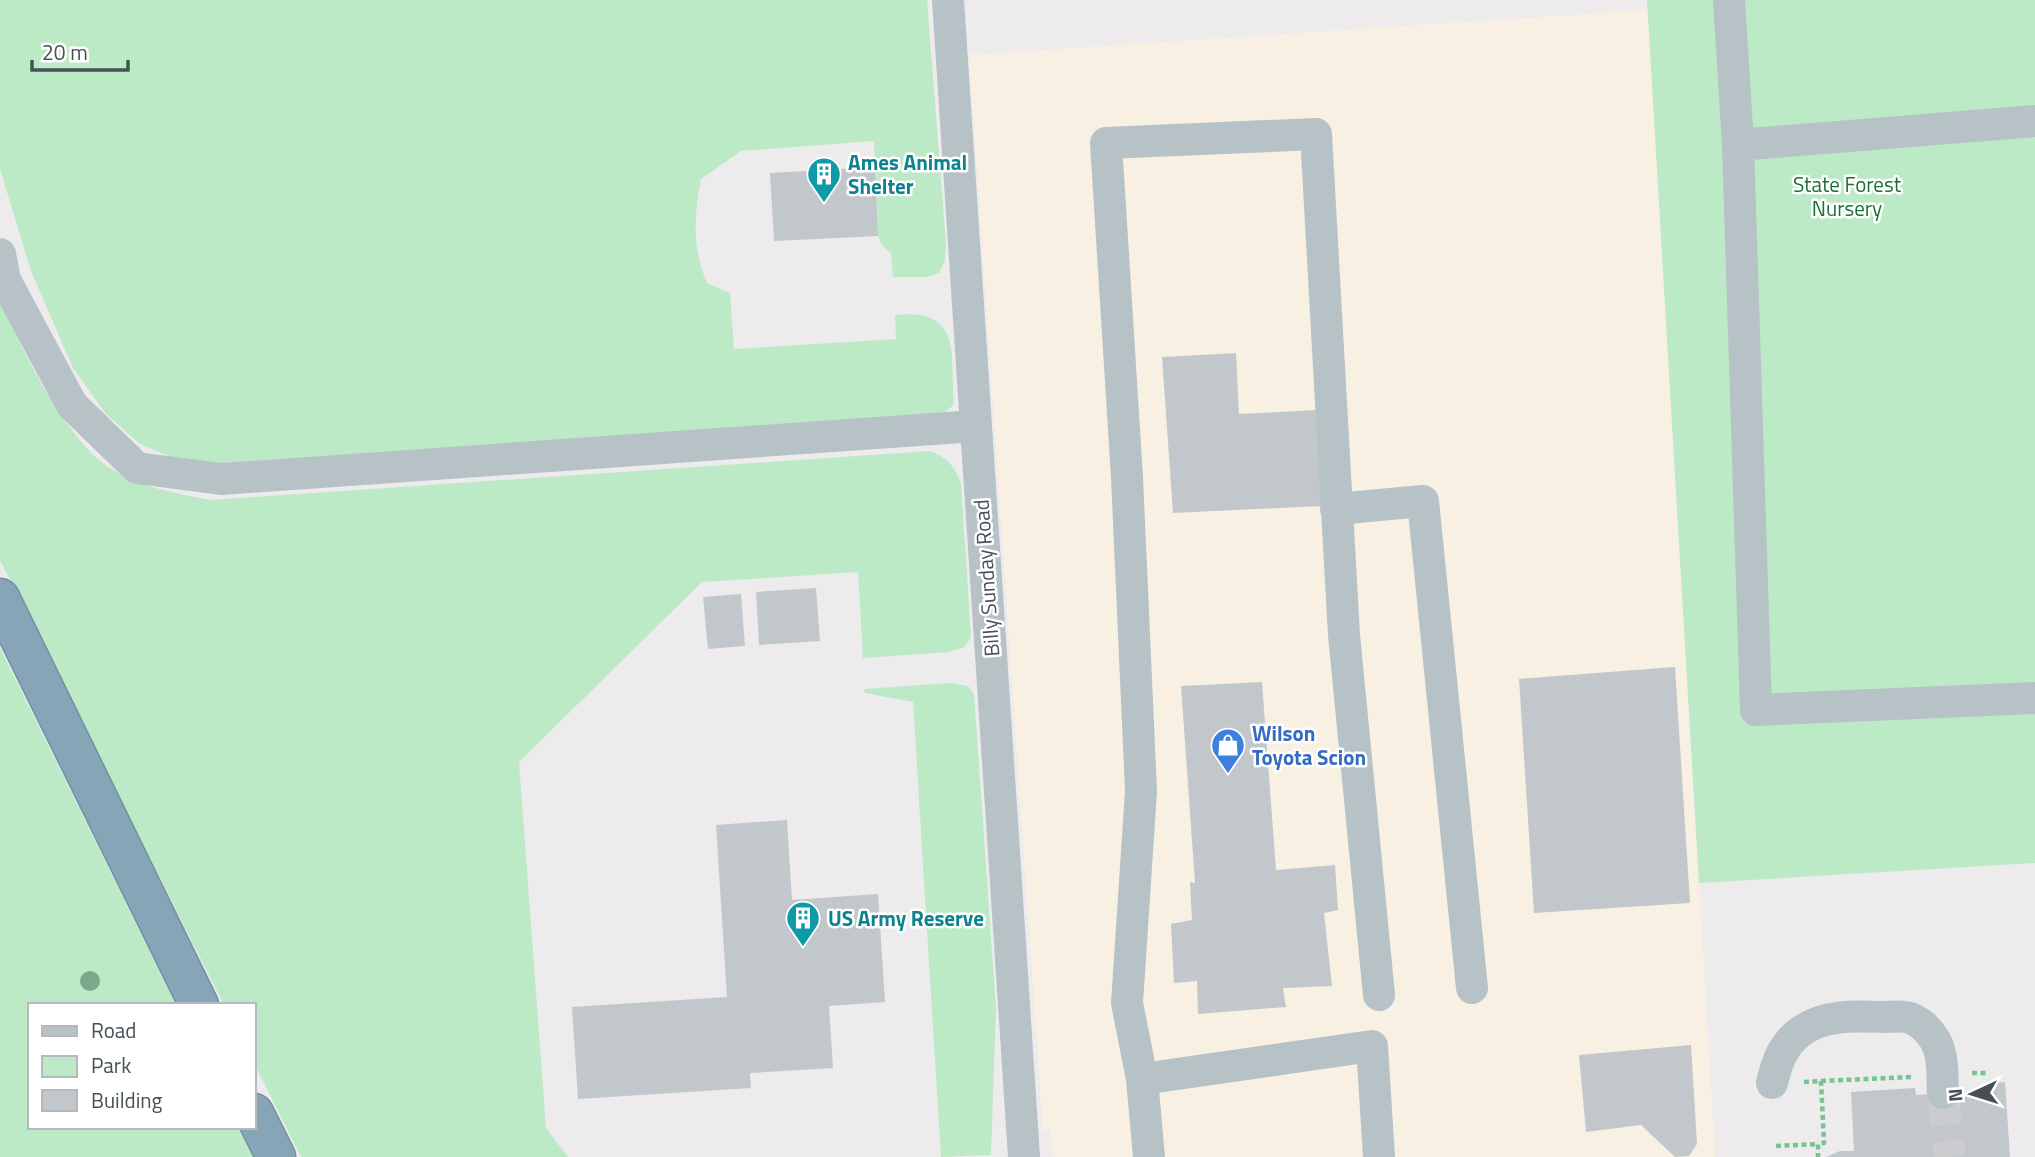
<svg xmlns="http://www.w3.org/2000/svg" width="2035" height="1157" viewBox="0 0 2035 1157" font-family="'Titillium Web',sans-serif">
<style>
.commercial{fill:#f9f0e4}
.green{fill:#bce9c6}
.building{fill:#c2c7cb}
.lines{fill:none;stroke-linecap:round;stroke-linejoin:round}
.minor-tunnel{stroke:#ccccce;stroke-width:32;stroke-dasharray:32 16;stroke-linecap:butt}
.highway-casing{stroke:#7291a2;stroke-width:41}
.path{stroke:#77c492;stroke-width:4.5;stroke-dasharray:5 3.5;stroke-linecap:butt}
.minor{stroke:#b7c2c7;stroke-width:32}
.highway{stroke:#86a6b7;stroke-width:38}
.tree{fill:#7ca78a}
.labels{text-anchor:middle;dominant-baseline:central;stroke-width:5;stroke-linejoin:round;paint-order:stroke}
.culture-label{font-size:21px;font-weight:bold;fill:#0d838f;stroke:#fff;text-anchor:start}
.park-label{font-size:21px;fill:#1e7039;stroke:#fff}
.street-label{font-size:21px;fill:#455157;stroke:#fff}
.shop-label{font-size:21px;font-weight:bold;fill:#366cbe;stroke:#fff;text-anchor:start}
</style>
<rect width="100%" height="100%" fill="#eeebec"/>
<path class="commercial" d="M1648,10L1715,1157H1053L1050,1128L1043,1132L969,55Z"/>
<path class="green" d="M0,0H927L946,244L945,261L939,273L927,277H893L891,253L882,246L878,236L874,141L741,151L701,179C694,216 692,248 707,283L730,293L734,349L896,339L895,315C963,308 950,354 954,404L944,414L208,464L177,460L140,444L106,414L73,368L31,271L0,169Z
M1647,0H2035V863L1699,883Z
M0,294C16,343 68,444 113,470C143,488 176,493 210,500L930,451C948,458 954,466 961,483L971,637L964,647L949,652L863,658L858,572L702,582L519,762L546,1128L568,1157H301L254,1063V1005H224L0,560Z
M0,648L176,1005H30V1127H239L254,1157H0Z
M951,683L968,686L974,694L996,1009L991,1155L941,1157L913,702L865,693L864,689Z"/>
<path class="building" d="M875,167L878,236L774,241L770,173Z
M1236,353L1239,414L1316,410L1322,506L1173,513L1162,357Z
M816,588L820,641L759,645L756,592Z
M741,594L745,646L708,649L703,597Z
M1675,667L1690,903L1534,913L1519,679Z
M1262,682L1276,870L1335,865L1338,910L1324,913L1332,986L1283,988L1286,1007L1198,1014L1197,981L1174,983L1171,924L1192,920L1190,882L1195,883L1181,686Z
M787,820L792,900L878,894L885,1002L829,1006L833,1068L750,1073L751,1088L578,1099L572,1007L727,997L716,825Z
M1691,1045L1697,1144L1689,1156L1675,1157L1641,1125L1586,1132L1579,1055Z
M2005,1082L2010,1157H1826L1840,1151H1854L1851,1092L1915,1088L1916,1095L1988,1090L1987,1083Z"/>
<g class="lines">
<path class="minor-tunnel" d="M1943,1093L1950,1157"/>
<g class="highway-casing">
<path id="highway" d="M0,598L199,1005
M254,1113L276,1157"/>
</g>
<path class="path" d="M1972,1073H1986
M1821,1081L1911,1077
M1804,1082L1821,1081L1824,1143L1818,1144
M1776,1146L1818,1144V1157"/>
<path class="minor" d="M948,0L1024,1157
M1729,0L1738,145L1756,710L2035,698
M1738,145L2035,121
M0,254L5,280L72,405L137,468L221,479L976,426
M1336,509L1423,501L1472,988
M1142,1079L1127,1003L1141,791L1127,477L1106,143L1316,134L1344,635L1379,995
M1772,1083C1777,1062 1782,1046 1800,1032C1824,1014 1856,1016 1884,1017C1891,1017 1899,1016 1906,1017C1918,1019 1929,1030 1935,1040C1944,1056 1942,1076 1943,1093
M1149,1157L1142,1079L1372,1046L1379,1157"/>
<use href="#highway" class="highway"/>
</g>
<circle class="tree" cx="90" cy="981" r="10"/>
<defs>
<g id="building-pin" transform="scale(1.75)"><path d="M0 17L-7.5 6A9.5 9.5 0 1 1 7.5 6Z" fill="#0f9aa8" stroke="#fff"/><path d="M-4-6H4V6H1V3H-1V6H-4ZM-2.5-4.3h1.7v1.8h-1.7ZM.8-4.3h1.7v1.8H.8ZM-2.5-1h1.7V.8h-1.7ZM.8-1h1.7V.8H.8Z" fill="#fff"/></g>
<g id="shop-pin" transform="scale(1.75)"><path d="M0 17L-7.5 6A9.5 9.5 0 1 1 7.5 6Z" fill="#3f7fe0" stroke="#fff"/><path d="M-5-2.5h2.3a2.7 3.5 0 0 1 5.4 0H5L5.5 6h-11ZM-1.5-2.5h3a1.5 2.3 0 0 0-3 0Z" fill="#fff"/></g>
</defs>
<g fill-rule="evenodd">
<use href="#building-pin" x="824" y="174"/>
<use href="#shop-pin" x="1228" y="745"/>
<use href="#building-pin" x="803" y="918"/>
</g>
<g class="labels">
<g class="culture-label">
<text x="848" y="162">Ames Animal<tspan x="848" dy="24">Shelter</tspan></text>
<text x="828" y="918">US Army Reserve</text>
</g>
<g class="park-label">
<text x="1847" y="184">State Forest<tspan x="1847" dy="24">Nursery</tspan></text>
</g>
<g class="street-label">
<text transform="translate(986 578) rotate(-94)">Billy Sunday Road</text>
</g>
<g class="shop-label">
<text x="1252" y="733">Wilson<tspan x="1252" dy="24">Toyota Scion</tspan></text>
</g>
</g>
<rect x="28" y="1003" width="228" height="126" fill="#ffffff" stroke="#b5b9bc" stroke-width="2"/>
<rect x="42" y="1026" width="35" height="10" fill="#b7c2c7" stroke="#b5b9bc" stroke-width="2"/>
<text x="91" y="1038" font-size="21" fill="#455157">Road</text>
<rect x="42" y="1056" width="35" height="21" fill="#bce9c6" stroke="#b5b9bc" stroke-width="2"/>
<text x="91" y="1073" font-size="21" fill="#455157">Park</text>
<rect x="42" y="1090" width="35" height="21" fill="#c2c7cb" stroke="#b5b9bc" stroke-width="2"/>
<text x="91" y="1108" font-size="21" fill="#455157">Building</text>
<g transform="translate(1972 1094) rotate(266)" stroke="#ffffff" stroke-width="5" paint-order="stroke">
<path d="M0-5L12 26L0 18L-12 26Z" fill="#455157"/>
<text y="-10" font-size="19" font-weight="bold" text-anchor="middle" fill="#455157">N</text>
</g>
<path d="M32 60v10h96v-10" fill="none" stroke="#455157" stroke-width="3.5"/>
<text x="42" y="60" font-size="21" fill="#455157" stroke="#ffffff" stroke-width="5" paint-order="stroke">20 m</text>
</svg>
